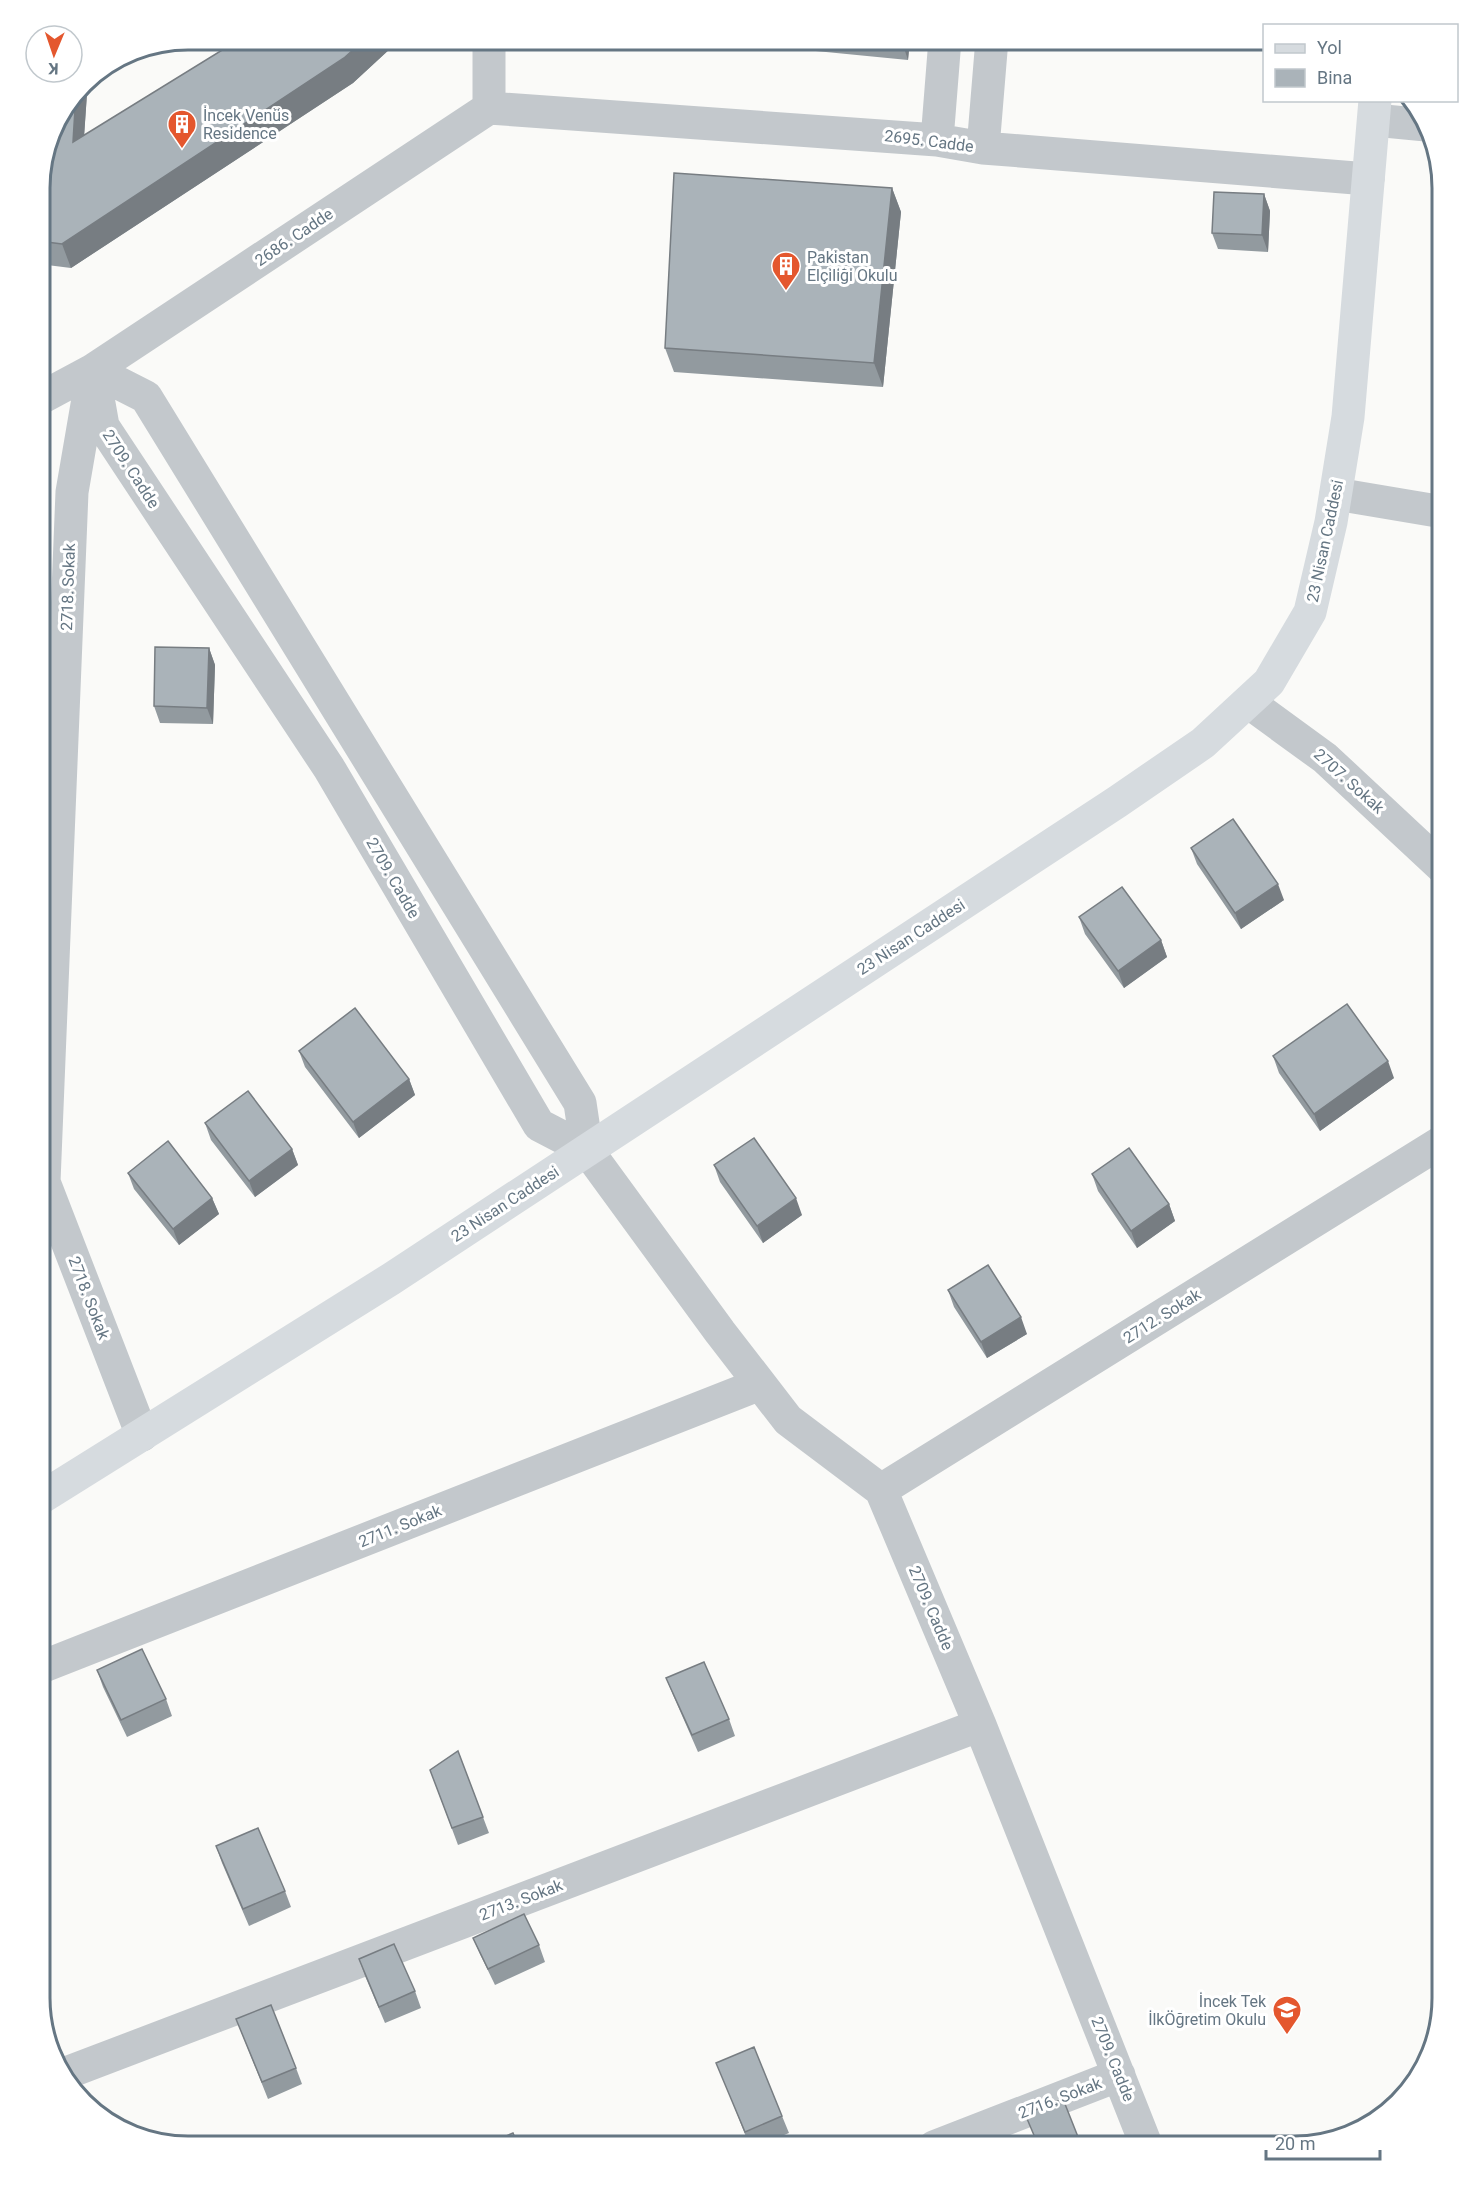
<svg xmlns="http://www.w3.org/2000/svg" width="1482" height="2186" viewBox="0 0 1482 2186" font-family="Roboto,sans-serif">
<style>
.lines{fill:none;stroke-linecap:round;stroke-linejoin:round}
.minor{stroke:#c3c8cc;stroke-width:33}
.major{stroke:#d6dbdf;stroke-width:33}
.wall{fill:#929a9f}
.shaded-wall{fill:#777d82}
.building{fill:#aab3b9;stroke:#777d82;stroke-width:1.5}
.labels{text-anchor:middle;dominant-baseline:central;stroke-width:6;stroke-linejoin:round;paint-order:stroke}
.poi-label{font-size:16px;fill:#657683;stroke:#fff;text-anchor:start}
.street-label{font-size:16px;fill:#657683;stroke:#fff}
.rim{fill:none;stroke:#657683;stroke-width:3}
</style>
<rect width="100%" height="100%" fill="#fafaf8"/>
<g class="lines">
<path class="minor" d="M489,108L937,140L983,148L1368,179
M1374,120L1426,125
M937,140L945,39
M983,148L992,39
M93,370L103,426L329,768L539,1125L587,1150L720,1332L788,1420L881,1490L980,1725L1147,2147
M93,370L146,397L580,1103L587,1150
M89,393L72,492L44,1182L142,1435
M39,399L93,370L489,108V39
M1336,494L1443,512
M1248,702L1325,758L1443,868
M881,1490L1443,1141
M39,1668L760,1384
M61,2075L980,1725
M934,2147L1119,2075"/>
<path class="major" d="M39,1499L391,1279L1117,802L1203,743L1269,682L1310,612L1331,522L1348,417L1375,100"/>
</g>
<path class="wall" d="M691,39H910L908,60Z
M392,47L353,83L71,268L39,264V178L83,82L88,79L84,136Z
M892,188L901,212L883,387L674,372L665,348Z
M1264,194L1270,211L1268,252L1218,249L1212,233Z
M209,648L215,665L213,724L160,723L154,706Z
M1191,848L1284,900L1241,929L1197,864Z
M1079,917L1161,940L1167,957L1124,988L1085,934Z
M299,1051L409,1079L415,1095L359,1138L305,1067Z
M1273,1056L1394,1078L1320,1131L1279,1073Z
M205,1123L292,1149L298,1165L255,1197L211,1140Z
M714,1165L802,1215L763,1243L720,1182Z
M128,1173L212,1198L219,1214L179,1245L134,1189Z
M1092,1174L1169,1204L1175,1221L1137,1248L1098,1191Z
M948,1290L1027,1334L987,1358L954,1307Z
M97,1670L166,1699L172,1716L127,1737L103,1687Z
M666,1678L729,1719L735,1736L698,1752L673,1695Z
M458,1751L489,1833L458,1845L430,1770Z
M216,1846L285,1891L291,1907L249,1926L222,1863Z
M473,1938L539,1945L545,1962L495,1985L480,1954Z
M359,1959L415,1991L421,2008L385,2023L365,1976Z
M236,2019L296,2068L302,2084L268,2099Z
M717,2063L782,2116L789,2133L755,2147H750Z"/>
<path class="shaded-wall" d="M365,39H395L392,47L353,83L71,268L62,244Z
M901,39H910L908,60Z
M88,79L82,167L73,142L76,92L83,82Z
M892,188L901,212L883,387L874,363Z
M1264,194L1270,211L1268,252L1262,235Z
M209,648L215,665L213,724L207,708Z
M1278,884L1284,900L1241,929L1235,913Z
M1161,940L1167,957L1124,988L1118,971Z
M1388,1061L1394,1078L1320,1131L1314,1114Z
M409,1079L415,1095L359,1138L353,1122Z
M292,1149L298,1165L255,1197L249,1181Z
M212,1198L219,1214L179,1245L173,1229Z
M796,1198L802,1215L763,1243L757,1226Z
M1169,1204L1175,1221L1137,1248L1131,1231Z
M1021,1317L1027,1334L987,1358L981,1342Z"/>
<path class="building" d="M240,39H365L344,58L62,244L39,241V178L50,131L76,92L73,142Z
M674,173L892,188L874,363L665,348Z
M1214,192L1264,194L1262,235L1212,233Z
M155,647L209,648L207,708L154,706Z
M1233,819L1278,884L1235,913L1191,848Z
M1122,887L1161,940L1118,971L1079,917Z
M1347,1004L1388,1061L1314,1114L1273,1056Z
M355,1008L409,1079L353,1122L299,1051Z
M248,1091L292,1149L249,1181L205,1123Z
M754,1138L796,1198L757,1226L714,1165Z
M168,1141L212,1198L173,1229L128,1173Z
M1129,1148L1169,1204L1131,1231L1092,1174Z
M988,1265L1021,1317L981,1342L948,1290Z
M142,1649L166,1699L121,1720L97,1670Z
M704,1662L729,1719L692,1735L666,1678Z
M458,1751L483,1817L452,1828L430,1770Z
M258,1828L285,1891L243,1909L216,1846Z
M524,1914L539,1945L488,1969L473,1938Z
M394,1944L415,1991L379,2007L359,1959Z
M271,2005L296,2068L262,2082L236,2019Z
M754,2047L782,2116L745,2132L716,2063Z
M1063,2099L1082,2147H1039L1025,2114Z
M513,2133L519,2147H481Z"/>
<defs>
<g id="building-pin" transform="scale(1.5)"><path d="M0 17L-7.5 6A9.5 9.5 0 1 1 7.5 6Z" fill="#e4572e" stroke="#fff"/><path d="M-4-6H4V6H1V3H-1V6H-4ZM-2.5-4.3h1.7v1.8h-1.7ZM.8-4.3h1.7v1.8H.8ZM-2.5-1h1.7V.8h-1.7ZM.8-1h1.7V.8H.8Z" fill="#fff"/></g>
<g id="school-pin" transform="scale(1.5)"><path d="M0 17L-7.5 6A9.5 9.5 0 1 1 7.5 6Z" fill="#e4572e" stroke="#fff"/><path d="M0-5L7-2L0 1L-7-2ZM-4 1L0 2.5L4 1V4Q0 6-4 4Z" fill="#fff"/></g>
</defs>
<g fill-rule="evenodd">
<use href="#building-pin" x="182" y="124"/>
<use href="#building-pin" x="786" y="266"/>
<use href="#school-pin" x="1287" y="2010"/>
</g>
<g class="labels">
<g class="poi-label">
<text x="203" y="115">İncek Venüs<tspan x="203" dy="18">Residence</tspan></text>
<text x="807" y="257">Pakistan<tspan x="807" dy="18">Elçiliği Okulu</tspan></text>
<text x="1266" y="2001" text-anchor="end">İncek Tek<tspan x="1266" dy="18">İlkÖğretim Okulu</tspan></text>
</g>
<g class="street-label">
<text transform="translate(929 141) rotate(7)">2695. Cadde</text>
<text transform="translate(294 237) rotate(-34)">2686. Cadde</text>
<text transform="translate(131 469) rotate(57)">2709. Cadde</text>
<text transform="translate(1325 541) rotate(-78)">23 Nisan Caddesi</text>
<text transform="translate(68 587) rotate(-88)">2718. Sokak</text>
<text transform="translate(1349 781) rotate(42)">2707. Sokak</text>
<text transform="translate(393 878) rotate(60)">2709. Cadde</text>
<text transform="translate(911 937) rotate(-33)">23 Nisan Caddesi</text>
<text transform="translate(505 1204) rotate(-33)">23 Nisan Caddesi</text>
<text transform="translate(89 1298) rotate(69)">2718. Sokak</text>
<text transform="translate(1162 1316) rotate(-32)">2712. Sokak</text>
<text transform="translate(400 1526) rotate(-22)">2711. Sokak</text>
<text transform="translate(931 1608) rotate(67)">2709. Cadde</text>
<text transform="translate(521 1900) rotate(-21)">2713. Sokak</text>
<text transform="translate(1113 2059) rotate(68)">2709. Cadde</text>
<text transform="translate(1060 2098) rotate(-21)">2716. Sokak</text>
</g>
</g>
<path d="M0 0H1482V2186H0ZM188 50H1294A138 138 0 0 1 1432 188V1998A138 138 0 0 1 1294 2136H188A138 138 0 0 1 50 1998V188A138 138 0 0 1 188 50Z" fill="#fff" fill-rule="evenodd"/>
<path class="rim" d="M188 50H1294A138 138 0 0 1 1432 188V1998A138 138 0 0 1 1294 2136H188A138 138 0 0 1 50 1998V188A138 138 0 0 1 188 50Z"/>
<rect x="1263" y="24" width="195" height="78" fill="#ffffff" stroke="#c1c8cd" stroke-width="1.5"/>
<rect x="1275" y="44" width="30" height="9" fill="#d6dbdf" stroke="#c1c8cd" stroke-width="1.5"/>
<text x="1317" y="54" font-size="18" fill="#657683">Yol</text>
<rect x="1275" y="69" width="30" height="18" fill="#aab3b9" stroke="#c1c8cd" stroke-width="1.5"/>
<text x="1317" y="84" font-size="18" fill="#657683">Bina</text>
<g transform="translate(54 54) rotate(182)"><circle r="28" fill="#ffffff" stroke="#c1c8cd" stroke-width="1.5"/>
<path d="M0-4.5L10 22L0 15L-10 22Z" fill="#e4572e"/>
<text y="-9" font-size="16" font-weight="bold" text-anchor="middle" fill="#657683">K</text>
</g>
<path d="M1266 2150v9h114v-9" fill="none" stroke="#657683" stroke-width="3"/>
<text x="1275" y="2150" font-size="18" fill="#657683" stroke="#ffffff" stroke-width="4.5" paint-order="stroke">20 m</text>
</svg>
